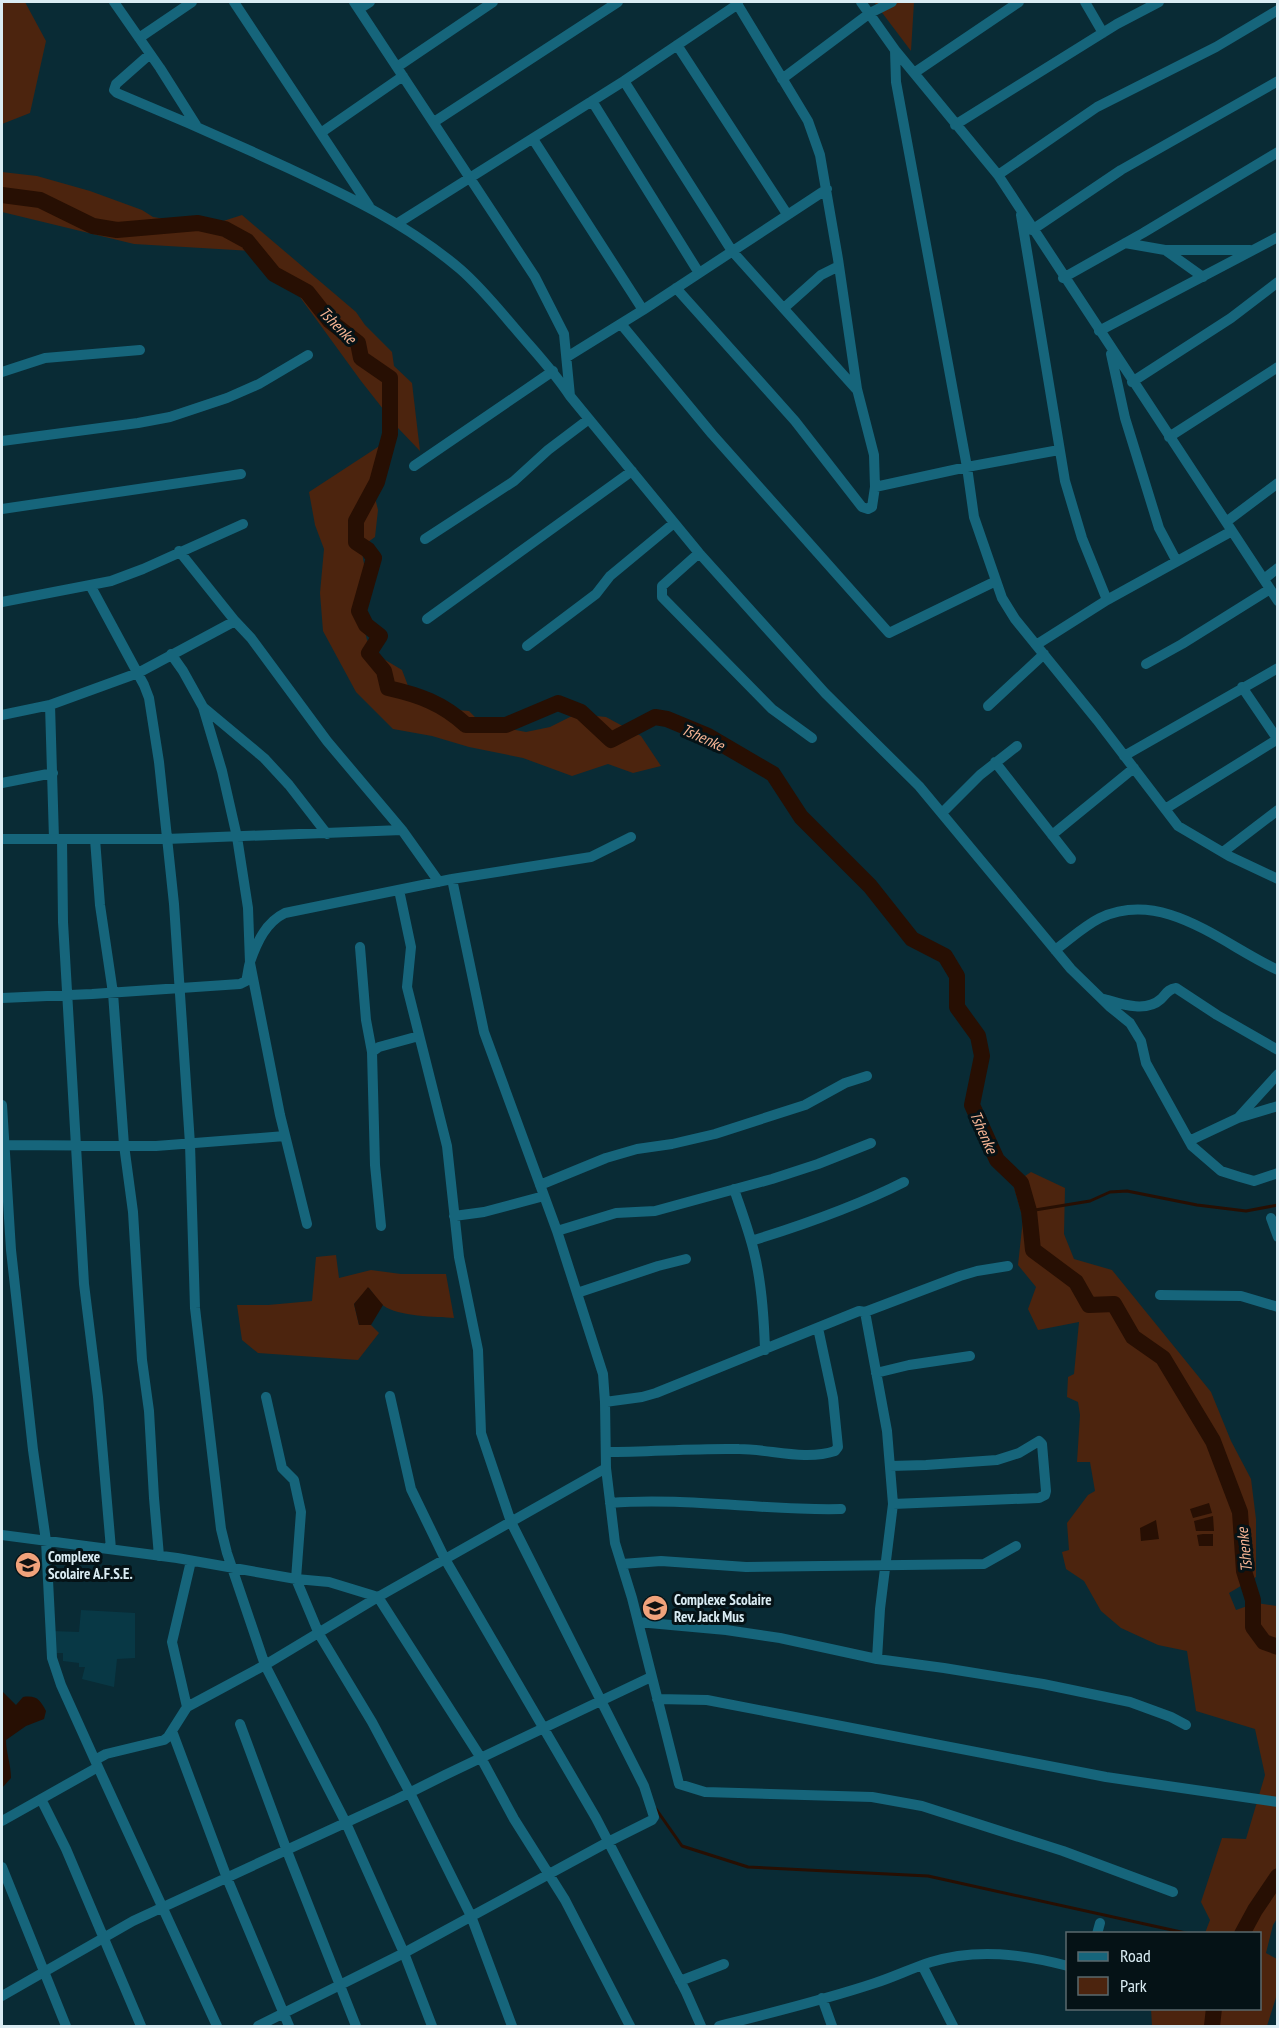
<svg xmlns="http://www.w3.org/2000/svg" width="1279" height="2028" viewBox="0 0 1279 2028" font-family="'PT Sans Narrow',sans-serif">
<style>
.built{fill:#083845}
.green{fill:#4c240e}
.water{fill:#270f03}
.lines{fill:none;stroke-linecap:round;stroke-linejoin:round}
.stream{stroke:#270f03;stroke-width:3}
.river{stroke:#270f03;stroke-width:16}
.minor{stroke:#16657b;stroke-width:10}
.labels{text-anchor:middle;dominant-baseline:central;stroke-width:6;stroke-linejoin:round;paint-order:stroke}
.poi-label{font-size:15px;font-weight:bold;fill:#daecf3;stroke:#051216;text-anchor:start}
.water-label{font-size:16px;font-style:italic;fill:#f5b393;stroke:#051216}
</style>
<rect width="100%" height="100%" fill="#092b35"/>
<path class="built" d="M81,1610L135,1613V1658L117,1659L114,1687L82,1679L85,1667H79V1663L63,1661V1653H52L51,1631L79,1632Z"/>
<path class="green" d="M2,2H25L46,41L30,113L2,124Z
M874,2H914L911,51Z
M2,172L37,176L90,191L142,210L153,217L165,219L217,223L242,215L356,312L365,325L392,352L394,366L412,383L420,451L398,428L361,381L281,271L252,251L134,244L2,212Z
M384,443L390,457L371,481L378,510L375,537L361,547L367,581L357,599L367,640L382,658L402,670L410,691L445,709L469,711L481,723L526,732L550,727L576,714L606,717L641,736L661,766L633,773L608,764L572,776L523,758L469,747L432,736L393,729L356,692L323,631L320,593L324,549L315,525L309,492Z
M1031,1172L1065,1188L1064,1234L1074,1259L1112,1270L1211,1392L1231,1441L1251,1479L1256,1519V1577L1229,1593L1236,1610L1256,1603L1277,1606L1278,1917L1273,1925L1266,1953L1277,1959L1278,1991L1267,2026H1152L1151,2009L1260,2008V1934L1205,1933L1210,1920L1201,1902L1222,1838L1246,1839L1265,1775L1255,1729L1196,1711L1187,1651L1158,1645L1121,1628L1101,1611L1084,1581L1066,1569L1062,1552L1069,1550L1067,1523L1088,1495L1095,1491L1090,1462H1077L1080,1415L1078,1402L1067,1397L1068,1377L1074,1374L1079,1322L1038,1330L1028,1309L1036,1287L1018,1265L1023,1219L1013,1184Z
M336,1255L339,1278L371,1270L401,1274H446L454,1318C437,1317 397,1316 384,1306C378,1302 373,1293 369,1288L354,1304L359,1325H371L379,1333L358,1360L258,1353L242,1340L237,1305H268L312,1301L316,1257Z"/>
<path class="water" d="M368,1287L383,1305L371,1325H359L354,1304Z
M1209,1503L1212,1513L1193,1518L1190,1509Z
M1213,1516L1214,1531H1196L1194,1521Z
M1156,1520L1159,1539L1141,1541L1140,1528Z
M1203,1534H1213V1546H1199L1197,1535Z
M2,1691L16,1705L23,1697C37,1695 40,1700 46,1711L44,1719L26,1726L6,1740C6,1753 11,1764 11,1778L2,1788Z"/>
<g class="lines">
<path class="stream" d="M1029,1211L1090,1201L1110,1192L1127,1191L1197,1205L1246,1211L1278,1205
M656,1809L682,1846L748,1867L928,1876L1190,1934"/>
<path class="river" d="M2,195L40,200L93,226L117,230L198,223L225,229L247,241L274,274L307,292L330,321L358,343L361,358L390,378V434L377,482L356,521V542L368,550L374,558L359,611L366,625L380,636L369,653L384,671L388,688C419,695 442,703 466,725H506L558,703L581,712L611,740L655,717L667,719L708,736L773,774L801,817L870,886L912,939L945,956L957,976V1007L978,1036L982,1056L972,1105L997,1160L1021,1183L1029,1211L1033,1250L1076,1282L1089,1305L1114,1304L1133,1337L1163,1358L1213,1441L1240,1512L1244,1571L1253,1600V1627L1264,1642L1278,1647
M1242,1934L1255,1910L1278,1876
M1212,2026L1214,2008"/>
<path class="minor" d="M114,2L160,68L196,125
M234,2L369,206
M354,2L535,277L564,334L570,396
M861,2L895,50L998,175L1278,601
M1085,2L1103,33
M359,9L370,2
M139,38L192,2
M677,45L787,214
M895,50L896,82L967,467L974,517L1002,598L1015,619L1097,720L1178,826L1229,856L1278,879
M150,54L116,84L114,90L117,93C175,117 232,142 288,168C350,197 407,224 460,269C482,288 500,311 519,333C537,354 555,373 570,396L699,553L825,693L919,786L1071,969L1109,1006L1130,1023L1141,1041L1146,1063L1192,1146L1221,1171L1240,1177L1254,1181L1278,1173
M397,67L493,2
M914,73L1019,2
M782,79L870,13L892,2
M624,81L732,251L856,389
M592,101L699,273
M434,122L618,2
M955,125L1117,24L1159,2
M322,132L403,76
M533,139L643,310
M998,175L1097,107L1216,47L1278,10
M1021,215L1065,481L1082,538L1107,600
M398,223L624,81L738,4
M1032,230L1121,170L1278,81
M1125,243L1165,250H1250
M1165,250L1203,277
M1063,278L1143,233L1278,152
M676,288L795,421L862,507L868,509L872,507L875,487L874,455L857,389L838,259L820,155L808,121L736,2
M784,308L821,275L839,266
M621,324L712,434L889,633L996,581
M1099,331L1278,237
M1111,354L1125,418L1159,528L1176,560
M567,357L643,310L827,189
M2,372L45,358L140,350
M1132,382L1231,318L1278,282
M1169,437L1278,367
M2,441L138,423L170,417L227,398L259,384L308,355
M414,466L553,371
M875,487L967,467L1059,450
M2,509L241,474
M1226,522L1278,483
M425,539L514,481L548,450L589,419
M179,551L235,621L251,638L327,741L402,830L439,882
M699,553L662,586V597L772,709L812,738
M1264,579L1278,568
M90,585L144,685L149,698L159,762L174,904L190,1144L195,1308L221,1529L227,1553L265,1665L346,1823L404,1953L432,2026
M2,602L111,581L143,569L243,524
M427,619L632,471
M1036,645L1107,600L1232,531
M527,646L596,594L610,576L674,523
M171,654L183,671L203,707L222,771L237,837L248,908L250,963L280,1115L307,1224
M1146,664L1182,644L1270,589
M1242,687L1278,740
M50,705L54,839
M988,706L1044,654
M203,707L264,758L289,785L327,834
M2,715L50,705L138,673L235,621
M1124,756L1278,668
M995,762L1071,859
M2,783L53,773
M1165,809L1278,739
M942,813L980,775L1017,746
M1052,835L1134,768
M2,839H166L402,830
M62,839L63,922L84,1284L98,1397L111,1549
M95,839L100,905L113,993L124,1145L133,1212L142,1360L149,1411L154,1498L159,1556
M1223,852L1278,810
M452,879L484,1032L557,1231L603,1374L605,1402L606,1468L615,1543L632,1598L679,1784L705,1792L872,1797L922,1806L1063,1851L1173,1892
M360,947L366,1020L372,1052
M1055,950C1069,940 1084,926 1100,918C1164,888 1223,945 1278,970
M2,998L92,994L240,984L246,981C248,975 248,968 250,962C257,942 266,922 285,913L452,879L591,857L631,837
M1104,999C1121,1004 1146,1013 1161,999C1166,994 1168,989 1176,988L1217,1015L1278,1050
M2,1105L11,1250L33,1450L46,1541L52,1658L61,1685L98,1767
M1238,1118L1278,1074
M1189,1141L1238,1118L1278,1106
M2,1145L156,1146L285,1136
M540,1185L606,1158L637,1149L672,1144L715,1134L805,1105L845,1083L867,1076
M734,1189C741,1210 749,1231 754,1252C762,1284 764,1317 765,1350
M454,1216L484,1212L544,1196
M1271,1218L1278,1237
M381,1226L375,1165L372,1052L379,1047L419,1036
M557,1231L616,1213L655,1211L772,1179L818,1164L871,1143
M751,1241C803,1225 855,1207 904,1182
M577,1293L658,1266L686,1259
M1160,1295L1241,1296L1278,1307
M865,1312L887,1431L893,1504L880,1609L877,1659
M876,1373L909,1365L970,1356
M390,1396L411,1489L445,1559L596,1818L686,1992L701,2026
M266,1397L282,1468L294,1480L301,1512L296,1579L319,1634L372,1722L410,1793L471,1916L512,2026
M605,1402L642,1397L656,1393L859,1311L865,1312L960,1276L977,1271L1008,1266
M606,1452C650,1452 695,1448 739,1449C770,1449 805,1461 835,1451L838,1447L833,1398L818,1328
M890,1466L926,1465L997,1460L1019,1453L1039,1441L1042,1444L1046,1491L1045,1495L1039,1498L893,1504
M610,1503C687,1497 764,1511 841,1509
M2,1535L177,1558L296,1579L329,1582L378,1597L481,1758L514,1819L565,1900L630,2026
M622,1564L661,1561L746,1567L984,1564L1016,1546
M638,1622L726,1630L780,1638L877,1659L944,1668L1043,1684L1130,1702L1171,1717L1186,1725
M657,1699L707,1700L1106,1777L1278,1802
M187,1707L172,1642L191,1561
M240,1724L287,1851L356,2026
M172,1731L227,1878L289,2026
M95,1760L106,1754L164,1740L168,1737L187,1707L265,1665L378,1597L606,1468
M41,1799L66,1849L141,2026
M2,1821L98,1767L217,2026
M2,1867L66,2026
M1097,1934L1100,1923
M922,1965L953,2026
M680,1981L724,1964
M2,1996L133,1921L397,1799L445,1775L651,1677
M822,1998L832,2026
M258,2026L404,1953L608,1842L652,1820L654,1817L644,1786L511,1522L481,1433L478,1350L459,1257L447,1146L407,987L411,947L399,890
M719,2026C771,2013 824,2000 875,1983C894,1977 912,1968 931,1962C976,1948 1023,1954 1068,1966"/>
</g>
<defs>
<g id="school-disc" transform="scale(1.35)"><circle r="9.5" fill="#f0a27b" stroke="#051216"/><path d="M0-5L7-2L0 1L-7-2ZM-4 1L0 2.5L4 1V4Q0 6-4 4Z" fill="#111"/></g>
</defs>
<g fill-rule="evenodd">
<use href="#school-disc" x="28" y="1565"/>
<use href="#school-disc" x="655" y="1608"/>
</g>
<g class="labels">
<g class="poi-label">
<text x="48" y="1556">Complexe<tspan x="48" dy="17">Scolaire A.F.S.E.</tspan></text>
<text x="674" y="1599">Complexe Scolaire<tspan x="674" dy="17">Rev. Jack Mus</tspan></text>
</g>
<g class="water-label">
<text transform="translate(338 325) rotate(45)">Tshenke</text>
<text transform="translate(703 737) rotate(24)">Tshenke</text>
<text transform="translate(984 1132) rotate(66)">Tshenke</text>
<text transform="translate(1244 1550) rotate(-96)">Tshenke</text>
</g>
</g>
<rect width="1279" height="2028" fill="none" stroke="#daecf3" stroke-width="6"/>
<rect x="1066" y="1932" width="195" height="78" fill="#051216" stroke="#5a696e" stroke-width="1.5"/>
<rect x="1078" y="1952" width="30" height="9" fill="#16657b" stroke="#5a696e" stroke-width="1.5"/>
<text x="1120" y="1962" font-size="18" fill="#daecf3">Road</text>
<rect x="1078" y="1977" width="30" height="18" fill="#4c240e" stroke="#5a696e" stroke-width="1.5"/>
<text x="1120" y="1992" font-size="18" fill="#daecf3">Park</text>
</svg>
